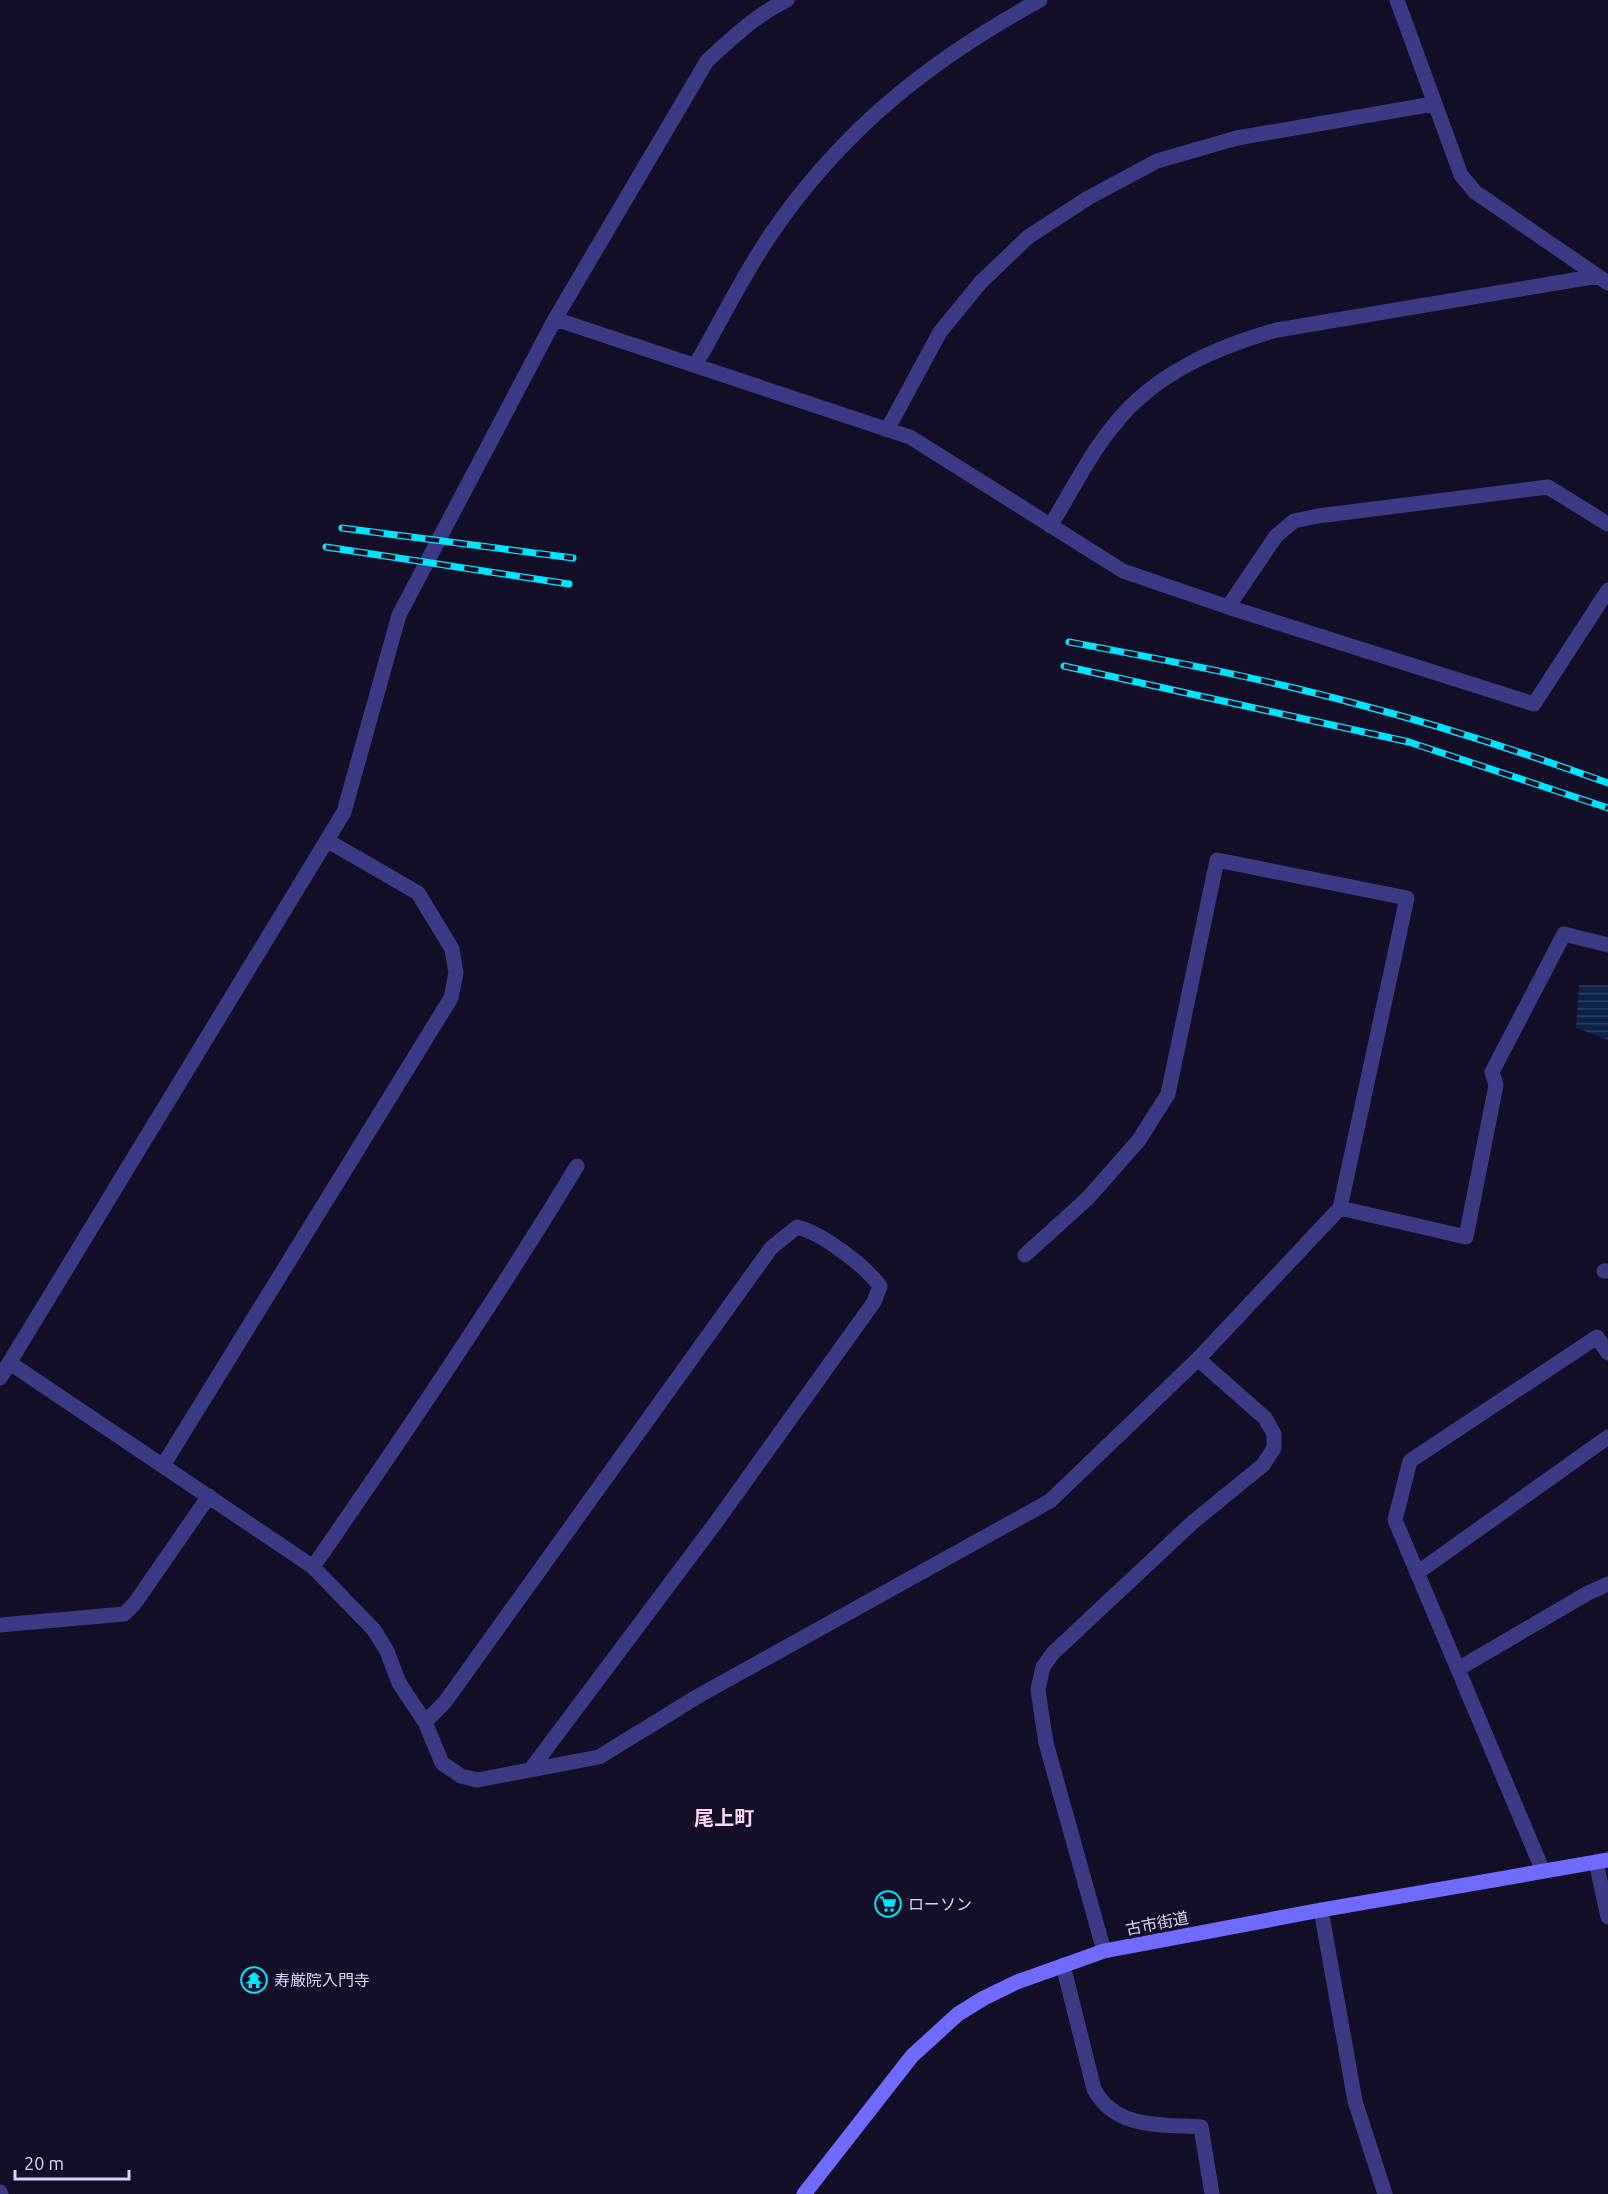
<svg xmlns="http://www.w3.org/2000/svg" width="1608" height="2194" viewBox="0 0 1608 2194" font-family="Ubuntu,'Noto Sans JP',sans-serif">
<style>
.water{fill:url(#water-rules)}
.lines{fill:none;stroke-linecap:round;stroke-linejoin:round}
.lane{stroke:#3d3a85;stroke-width:15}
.street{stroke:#3d3a85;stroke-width:15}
.secondary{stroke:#6f6bff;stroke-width:15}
.rail-casing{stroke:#00e5ff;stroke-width:7}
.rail{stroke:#130f26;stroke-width:4.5;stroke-dasharray:14;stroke-linecap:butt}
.labels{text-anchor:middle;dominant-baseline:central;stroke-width:6;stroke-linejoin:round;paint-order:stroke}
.poi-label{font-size:16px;fill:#d9d4ff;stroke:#130f26;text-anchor:start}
.street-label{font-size:16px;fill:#d9d4ff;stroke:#130f26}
.quarter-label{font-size:20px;font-weight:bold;fill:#ffd6f0;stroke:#130f26}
</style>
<defs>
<pattern id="water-rules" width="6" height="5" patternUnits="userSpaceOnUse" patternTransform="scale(1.5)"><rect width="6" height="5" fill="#0c2248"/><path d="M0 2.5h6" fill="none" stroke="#2f4163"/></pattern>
</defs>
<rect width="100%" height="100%" fill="#130f26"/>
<path class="water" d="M1579,985H1608V1040L1576,1028Z"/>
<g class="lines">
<path class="lane" d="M1321,1910L1355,2101L1385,2194"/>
<path class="street" d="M1397,0L1461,175L1475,192L1608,283
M555,319L910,437L1123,571L1228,607L1534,704L1608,590
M696,364C721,321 743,275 771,234C843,129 929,61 1040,0
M887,430L940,332L981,282L1028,237L1088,198L1157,161L1237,138L1433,104
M1050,526C1071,493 1089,455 1114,425C1154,374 1216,347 1277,330L1598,276
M1228,607L1276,536L1294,521L1318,516L1548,487L1608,524
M1340,1208L1466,1237L1496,1085L1492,1072L1564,934L1608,945
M1604,1271H1608
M10,1363L313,1567L374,1630L387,1651L399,1683L425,1722L442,1763L461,1776L477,1780L599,1757L700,1695L1050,1501L1198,1359L1340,1208L1407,898L1217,860L1168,1094L1139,1140L1088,1198L1025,1255
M0,1378L344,812L399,615L555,319L707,61C732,38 756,15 787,0
M164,1464L451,998L456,973L452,949L418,893L328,841
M313,1567C404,1435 494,1303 577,1166
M1417,1573L1608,1437
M0,1625L124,1614L135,1603L209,1496
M1458,1669L1588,1593L1608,1584
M425,1722L445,1702L771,1248L797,1227C822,1233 864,1265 880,1286L874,1302L714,1525L531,1769
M1596,1862L1608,1917
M1543,1871L1395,1520L1410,1461L1597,1337L1608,1353
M1104,1951L1046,1743L1041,1711L1038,1689L1043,1667L1053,1653L1193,1522L1263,1465L1274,1448V1434L1265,1418L1198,1359
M1063,1965L1094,2089C1116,2130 1161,2124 1201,2127L1212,2194
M0,2192L1,2194"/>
<path class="secondary" d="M804,2194L912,2056L958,2014L984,1998L1017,1982L1104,1951L1321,1910L1608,1860"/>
<g class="rail-casing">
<path id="rail" d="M342,528L573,558
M326,547L569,584
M1069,642C1165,660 1262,678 1357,704C1442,726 1525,753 1608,783
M1064,666L1409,742L1608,808"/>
</g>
<use href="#rail" class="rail"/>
</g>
<defs>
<g id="supermarket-ring" transform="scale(1.35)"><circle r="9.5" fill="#130f26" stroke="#00e5ff" stroke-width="1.5"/><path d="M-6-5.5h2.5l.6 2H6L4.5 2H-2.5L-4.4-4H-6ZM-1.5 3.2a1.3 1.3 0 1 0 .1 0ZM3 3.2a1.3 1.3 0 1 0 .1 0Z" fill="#00e5ff"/></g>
<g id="temple-ring" transform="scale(1.35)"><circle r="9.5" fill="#130f26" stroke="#00e5ff" stroke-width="1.5"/><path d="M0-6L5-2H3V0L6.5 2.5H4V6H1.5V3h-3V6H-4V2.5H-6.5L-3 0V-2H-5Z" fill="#00e5ff"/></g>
</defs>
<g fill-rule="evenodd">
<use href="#supermarket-ring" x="888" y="1904"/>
<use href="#temple-ring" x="254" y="1980"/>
</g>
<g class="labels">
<g class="poi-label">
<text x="908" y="1904">ローソン</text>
<text x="274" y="1980">寿厳院入門寺</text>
</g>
<g class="street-label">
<text transform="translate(1157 1923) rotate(-11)">古市街道</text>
</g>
<g class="quarter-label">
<text x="724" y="1817">尾上町</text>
</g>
</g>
<path d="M15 2170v9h114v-9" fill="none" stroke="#d9d4ff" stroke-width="3"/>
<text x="24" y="2170" font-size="18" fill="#d9d4ff" stroke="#130f26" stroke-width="4.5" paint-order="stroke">20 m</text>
</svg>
